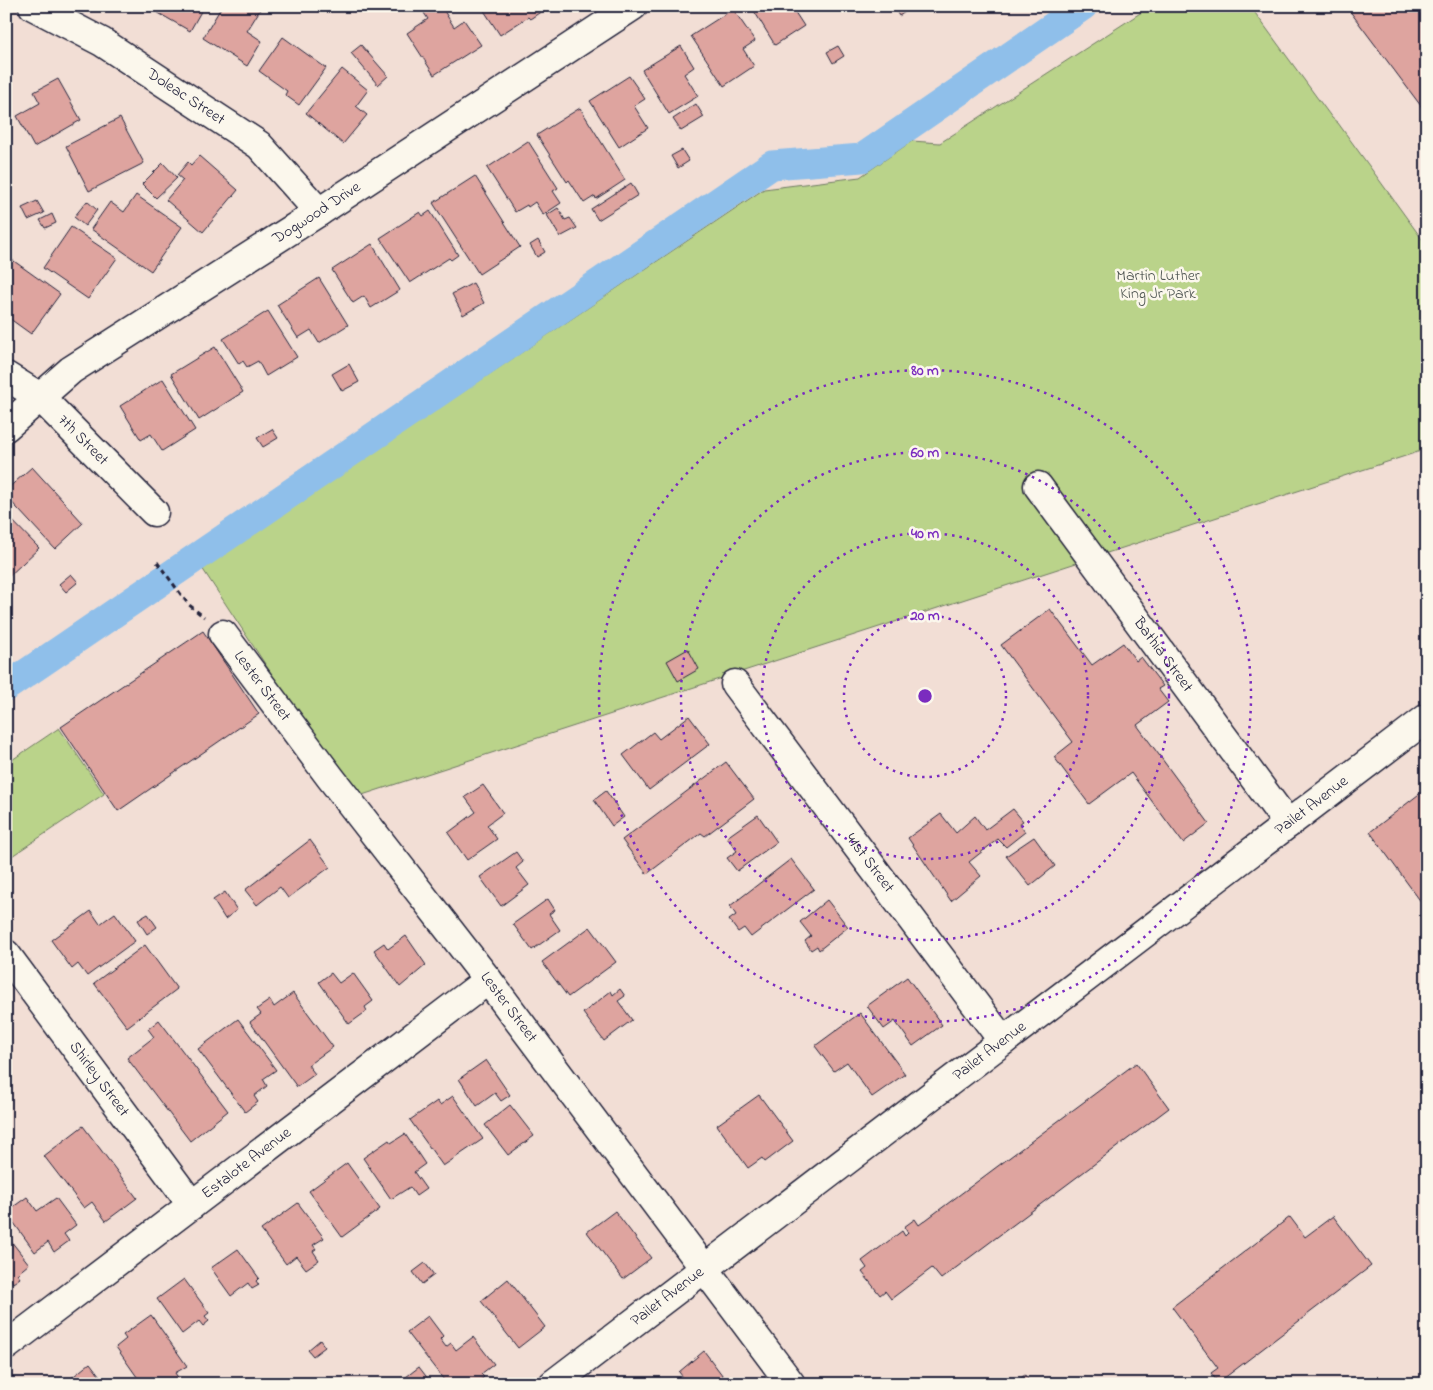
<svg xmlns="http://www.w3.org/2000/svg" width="1433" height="1390" viewBox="0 0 1433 1390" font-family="'Indie Flower',sans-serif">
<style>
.green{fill:#bad38a;stroke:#6e7a62}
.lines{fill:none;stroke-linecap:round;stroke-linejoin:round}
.canal{stroke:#8fbfea;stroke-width:29}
.building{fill:#dea49f;stroke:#22223b}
.minor-casing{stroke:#22223b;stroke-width:31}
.path{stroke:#22223b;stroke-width:3;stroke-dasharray:5 4;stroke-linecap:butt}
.minor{stroke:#fbf7ec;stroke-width:28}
.ring{fill:none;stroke:#7b2cbf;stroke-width:2.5;stroke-dasharray:2.5 5}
.labels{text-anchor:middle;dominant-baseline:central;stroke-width:5;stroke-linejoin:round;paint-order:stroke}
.street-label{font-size:16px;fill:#22223b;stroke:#fbf7ec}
.park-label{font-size:16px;fill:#505753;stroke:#fbf7ec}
.centre{fill:#7b2cbf;stroke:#fbf7ec;stroke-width:2.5}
.ring-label{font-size:15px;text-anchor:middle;font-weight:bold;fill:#7b2cbf;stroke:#fbf7ec;stroke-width:5;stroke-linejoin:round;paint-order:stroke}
</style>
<rect width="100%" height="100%" fill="#f2ded5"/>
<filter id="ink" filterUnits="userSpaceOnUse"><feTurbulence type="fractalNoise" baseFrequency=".02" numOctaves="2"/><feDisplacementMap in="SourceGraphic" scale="10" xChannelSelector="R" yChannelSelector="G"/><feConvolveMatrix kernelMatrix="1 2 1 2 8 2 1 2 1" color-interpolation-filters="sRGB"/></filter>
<g filter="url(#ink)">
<path class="green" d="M1151,6H1250L1332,118L1338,123L1427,246V449L353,798L202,568L764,189L860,177L912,141L940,143Z
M59,728L104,794L6,860V764Z"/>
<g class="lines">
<path class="canal" d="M6,687L772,165L862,158L1083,6"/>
</g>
<path class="building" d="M146,6H204L190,31Z
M222,6H254L260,10L247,31L262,41L247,66L203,38Z
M434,6H441L454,27L464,20L481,45L434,75L407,33L428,19L424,13Z
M481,6H544L545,9L530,19L528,17L500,35Z
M751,6H791L804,26L775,45Z
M893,6H914L899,16Z
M1346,6H1427V114Z
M733,9L755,41L743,49L754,66L724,86L691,36Z
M283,37L326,68L299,105L285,95L287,91L259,71Z
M361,45L388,76L378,85L351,53Z
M681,46L694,67L684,74L698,96L669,114L642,70Z
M838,46L844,56L833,63L827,52Z
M342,69L368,90L356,106L367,115L343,144L306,113Z
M629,76L645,99L634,106L648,128L619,147L590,101Z
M58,79L81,120L34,147L17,116L40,103L34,92Z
M6,83L12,95L6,98Z
M696,104L704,117L681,131L673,119Z
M580,108L625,180L596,199L595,196L584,203L569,180L567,182L537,135Z
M120,118L144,163L89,191L66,146Z
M528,141L558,188L553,191L561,203L543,215L535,202L528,207L527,205L515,212L487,168Z
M682,150L689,161L678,168L671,156Z
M199,156L238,190L203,232L166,200L183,180L177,175L188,162L191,165Z
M163,163L177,178L156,198L142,184Z
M475,176L520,247L479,274L433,203Z
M631,183L638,195L598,220L591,209Z
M136,195L182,227L151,271L91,229L110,202L124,212Z
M37,201L44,213L28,220L22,208Z
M87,201L97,210L85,226L74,217Z
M558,208L565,220L570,218L577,228L560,237L547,215Z
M430,211L458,255L451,260L449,258L410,283L380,238L420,212L423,216Z
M52,214L56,223L45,228L40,220Z
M71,227L117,258L88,299L43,268Z
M538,240L545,252L537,257L530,245Z
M372,244L400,290L371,308L364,296L353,303L332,270Z
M11,259L60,294L31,334L6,316V303L8,301L6,299V266Z
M319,278L348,325L319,343L311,330L298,338L277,305Z
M473,283L484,303L463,315L452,294Z
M268,311L297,357L266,376L258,361L247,367L243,361L239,364L223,339Z
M215,347L243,392L199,420L171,374Z
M349,364L359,382L342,391L332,374Z
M163,379L195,430L162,451L151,434L141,440L120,406Z
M272,429L278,438L263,447L257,438Z
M32,467L83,523L55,549L6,496V490Z
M6,514L39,548L6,579Z
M71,574L78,582L66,592L59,584Z
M1050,609L1092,665L1123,643L1136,661L1141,657L1163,686L1158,689L1168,702L1137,725L1209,823L1183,843L1131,773L1089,804L1054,757L1073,742L1001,645Z
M203,631L259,714L118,811L61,727Z
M688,649L699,669L678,681L667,661Z
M689,716L710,744L649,790L623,755L653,732L659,739Z
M726,762L754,799L705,836L701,833L647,874L622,840Z
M483,785L503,813L487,825L497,839L467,860L448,833L476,812L465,797Z
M1427,788V910L1370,832Z
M606,791L624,817L612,826L594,800Z
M1013,809L1023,821L1019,824L1025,832L1006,847L998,839L969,862L981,876L951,901L908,838L941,814L956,833L975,816L985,830Z
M758,815L777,842L737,871L727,858L737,851L727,837Z
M1034,837L1055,866L1030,886L1006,856Z
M310,840L330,867L288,898L280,887L257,905L245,890Z
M516,852L523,862L516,868L529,885L501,906L480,877Z
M791,859L814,889L751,937L744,928L738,932L729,920L736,915L730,906Z
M225,892L237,910L225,919L213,900Z
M548,899L555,910L549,914L560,930L532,950L513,924Z
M827,900L848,927L819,950L817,946L811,950L805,941L811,936L800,922Z
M91,911L100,924L115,913L135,941L87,976L78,964L72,969L51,940Z
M148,914L157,927L147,934L138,920Z
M590,927L616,962L568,997L542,962Z
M406,936L426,965L400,987L374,950L384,943L388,949Z
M145,945L177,989L127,1027L94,983Z
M331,973L339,983L353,973L373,1001L365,1007L367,1011L349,1024L319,982Z
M907,977L942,1025L913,1046L895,1021L884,1029L867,1006Z
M620,989L625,996L618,1001L632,1020L604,1041L583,1013L611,991L613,995Z
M293,993L333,1047L308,1065L315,1074L297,1087L250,1022L261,1014L257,1009L270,1000L274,1007Z
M860,1013L905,1074L872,1097L847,1062L834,1071L815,1046Z
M238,1019L276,1070L263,1079L267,1086L254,1096L258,1102L245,1112L198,1049Z
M159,1020L228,1111L190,1141L127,1058L154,1037L148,1029Z
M486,1060L510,1095L501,1101L495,1093L477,1106L459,1079Z
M1136,1063L1169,1108L941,1279L932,1268L891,1299L885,1291L880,1295L862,1272L867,1268L862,1261L902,1231L905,1236L908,1233L904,1227L915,1219L919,1225Z
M759,1095L793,1141L765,1162L762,1158L748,1168L717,1125Z
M453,1096L483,1139L443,1166L410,1120L437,1101L440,1105Z
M510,1105L534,1136L508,1155L485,1125Z
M83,1126L137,1198L106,1221L92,1202L84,1208L44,1156Z
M405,1134L425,1164L414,1172L426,1189L416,1196L410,1187L391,1199L363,1158L389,1140L391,1143Z
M347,1163L380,1209L342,1237L309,1191Z
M27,1197L37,1211L56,1198L76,1225L64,1234L69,1241L54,1252L48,1242L35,1252L6,1212Z
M298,1203L324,1238L313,1245L316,1249L313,1251L319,1260L306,1269L296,1256L286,1264L261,1230Z
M615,1211L651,1258L623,1279L587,1232Z
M1333,1216L1371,1266L1223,1379L1225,1380L1221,1384H1219L1211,1373L1218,1368L1172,1307L1290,1217L1305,1237Z
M7,1236L29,1264L17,1274L20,1278L13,1283L10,1278L6,1281Z
M238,1249L259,1278L256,1281L259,1285L252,1289L248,1283L231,1296L211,1268Z
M425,1263L434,1275L422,1284L413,1272Z
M184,1279L209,1313L205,1316L209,1321L203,1326L199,1321L182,1334L157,1299Z
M508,1279L545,1327L518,1348L481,1301Z
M151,1315L187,1366L175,1373L179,1379L172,1384H168L166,1381L161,1384H142L116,1347L126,1339L123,1335Z
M428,1316L443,1336L440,1339L446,1347L451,1343L456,1350L473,1337L494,1364L481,1374L484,1377L476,1384H447L407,1332Z
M320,1340L325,1347L313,1356L308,1350Z
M704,1351L729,1384H688L679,1372Z
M90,1363L106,1384H64Z
M419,1367L432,1384H397Z
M1025,1375L1031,1384H1012Z"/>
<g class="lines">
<g class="minor-casing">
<g id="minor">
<path id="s1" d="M33,6L102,42L259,145L319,212"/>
<path id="s2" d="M6,376L40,397L154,512"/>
<path id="s3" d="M6,427L71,370L319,212L633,6"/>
<path id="s4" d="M1038,486L1288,824"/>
<path id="s5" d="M223,634L330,777L488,980L791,1384"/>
<path id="s6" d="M735,684L1003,1041"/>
<path id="s7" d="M6,954L192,1205"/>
<path id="s8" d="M6,1346L488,980"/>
<path id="s9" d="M553,1384L1427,718"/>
</g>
</g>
<path class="path" d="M157,562L188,604L204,617"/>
<use href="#minor" class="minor"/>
</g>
</g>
<g class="ring">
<circle cx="925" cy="696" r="81"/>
<circle cx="925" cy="696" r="163"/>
<circle cx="925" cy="696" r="244"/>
<circle cx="925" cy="696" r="326"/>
</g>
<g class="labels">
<g class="street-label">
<text stroke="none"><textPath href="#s1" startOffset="178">Doleac Street</textPath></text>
<text stroke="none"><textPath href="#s3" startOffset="378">Dogwood Drive</textPath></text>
<text stroke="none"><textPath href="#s2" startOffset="101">7th Street</textPath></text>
<text stroke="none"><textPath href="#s4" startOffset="210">Bathia Street</textPath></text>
<text stroke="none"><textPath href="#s5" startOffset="65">Lester Street</textPath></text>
<text stroke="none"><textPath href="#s9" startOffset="954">Pailet Avenue</textPath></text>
<text stroke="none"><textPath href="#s6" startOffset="224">41st Street</textPath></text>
<text stroke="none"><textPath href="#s5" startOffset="470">Lester Street</textPath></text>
<text stroke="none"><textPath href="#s9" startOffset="549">Pailet Avenue</textPath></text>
<text stroke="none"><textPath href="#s7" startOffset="156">Shirley Street</textPath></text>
<text stroke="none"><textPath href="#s8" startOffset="302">Estalote Avenue</textPath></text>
<text stroke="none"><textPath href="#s9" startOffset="144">Pailet Avenue</textPath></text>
</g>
<g class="park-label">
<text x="1158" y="276">Martin Luther<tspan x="1158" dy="18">King Jr Park</tspan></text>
</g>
</g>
<circle cx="925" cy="696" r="8" class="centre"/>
<g class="ring-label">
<text x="925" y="375">80 m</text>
<text x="925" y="457">60 m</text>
<text x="925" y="538">40 m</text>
<text x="925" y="620">20 m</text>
</g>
<rect width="1433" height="1390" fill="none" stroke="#fbf7ec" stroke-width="25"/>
<rect x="12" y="12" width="1408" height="1365" fill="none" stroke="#22223b" stroke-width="2" filter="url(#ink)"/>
</svg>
